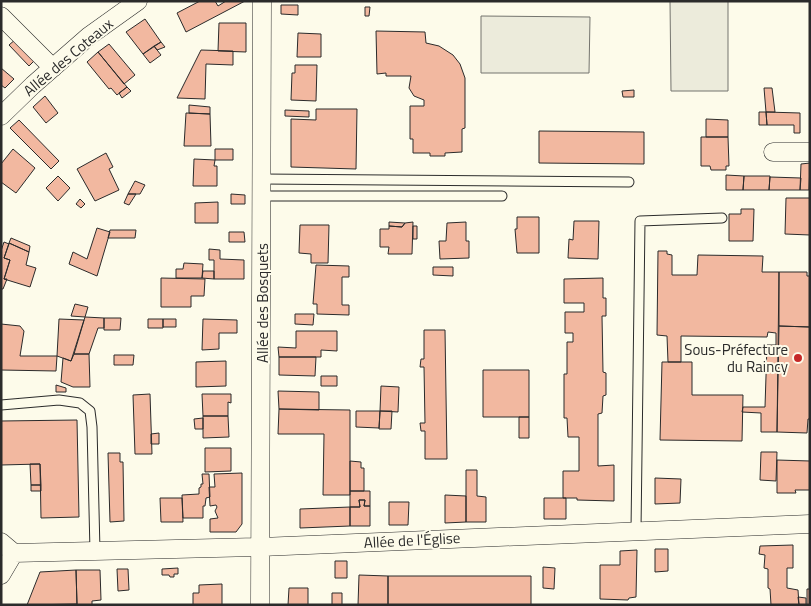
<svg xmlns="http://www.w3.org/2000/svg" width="811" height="606" viewBox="0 0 811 606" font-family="'Titillium Web',sans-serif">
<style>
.green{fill:#ecebdb;stroke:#74746e}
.building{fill:#f2b8a0;stroke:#2b2b2b}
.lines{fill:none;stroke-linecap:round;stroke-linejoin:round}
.service-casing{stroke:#2b2b2b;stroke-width:11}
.minor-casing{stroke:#2b2b2b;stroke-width:19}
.service{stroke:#fdfbea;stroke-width:9}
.minor{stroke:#fdfbea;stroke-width:18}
.poi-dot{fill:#c62828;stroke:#fdfbea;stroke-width:2}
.labels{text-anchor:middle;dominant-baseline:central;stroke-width:4;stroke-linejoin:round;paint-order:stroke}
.street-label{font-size:15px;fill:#2b2b2b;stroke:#fdfbea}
.poi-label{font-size:15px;fill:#2b2b2b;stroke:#fdfbea;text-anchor:end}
</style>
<rect width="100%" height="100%" fill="#fdfbea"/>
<path class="green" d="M670,1H728V91H671Z
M481,16L590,17L589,73H481Z"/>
<path class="building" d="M200,1H215L218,6L226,1H245L186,32L177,13Z
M281,5H298V15L281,14Z
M365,7H370L369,16H365Z
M145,19L161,42L143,54L126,32Z
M219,23H246V52L218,51Z
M376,31L425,32L426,43L439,46L453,55L460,64L465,78V128L462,129V152L445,153V156H430V153H413V139H410V106H424V100L414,96L409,88L411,76H386V73L377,74Z
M298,33L321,34V57H297Z
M16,39L36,59L29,66L9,45Z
M161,42L165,47L157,50L154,46Z
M109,44L135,75L124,84L98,52Z
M154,46L161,55L150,63L143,54Z
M201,50L233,51V65L206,64L205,99L177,98Z
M98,52L127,87L117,95L111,88L109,89L87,62Z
M295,65H317L316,101L291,100L292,73H295Z
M1,68L14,79L5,88L1,85Z
M127,87L131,91L122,98L119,93Z
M764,88H772L775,112H766Z
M634,90V97H623L622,91Z
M45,96L58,113L46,123L33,107Z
M189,105L210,107V114L189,113Z
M316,109H357L356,169L291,167V119L316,120Z
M285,110L309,111V117L285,116Z
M759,112H766L767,125H759Z
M766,112L800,113V133H794V125H767Z
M186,113L210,114L211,146H184Z
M706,119L728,120V137H706Z
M19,120L59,161L51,169L10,128Z
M539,131L644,132V164L539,163Z
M701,137H728L729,166H726V170H711L710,166H701Z
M13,149L35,168L16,193L1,182V164Z
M215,149H233V160H215Z
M106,153L113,167L109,169L119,190L95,201L77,169Z
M194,159L215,160L214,166H217V186H193Z
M810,163L809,190H800L801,164Z
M726,175L744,176L743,190H726Z
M58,176L70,188L58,201L46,188Z
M744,176H770L769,190H743Z
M770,177L801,178L800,190H769Z
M135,181L145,185L140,194H128Z
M128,194H136L129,205L124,203Z
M231,194L245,195V204H231Z
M786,198H810V235L785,234Z
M80,199L85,204L81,208L76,204Z
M218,202V223H195V203Z
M741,209H754L753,241H729V214H741Z
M517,217H539V253H517L515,229H517Z
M574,221H599L598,259L568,258L569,239L573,240Z
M389,222L405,223L402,227L389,226Z
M413,222L412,254H388L389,247H380V229H389V226L402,227L405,223Z
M466,222V241H469V258L440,259L439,241H446L447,223Z
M300,225H329L328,263H311V254L299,253Z
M413,226H417V239H413Z
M97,228L110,232L97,276L69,264L73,252L87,259Z
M110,230H136L135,238H108Z
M229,232H244L245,242H229Z
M11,238L30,246L29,252L9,243Z
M4,242L9,244L4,258L10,260L4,279H7L3,289H1V251Z
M9,243L29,252L26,265L36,268L30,287L4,279L10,260L4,258Z
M209,249L220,250V259L244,260V279H214V260H209Z
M658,251H667V254L672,255V275H697L698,255L763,256L762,272H779L777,432H761V413L742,412L743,407H765L767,345H776V333L768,332L767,337L681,336V362H668L667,336L657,335Z
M184,263L203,264L202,278H176V269H183Z
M316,265L349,266V277H342V305H349V315L317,314V304H313Z
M433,267H453V276L433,275Z
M203,271H214V279L202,278Z
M779,272H807V276H810V327L779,326Z
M161,278L205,279L204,296H191V307H161Z
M603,278V298H606V316H602L603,372L606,373V395L603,396L602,413L598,414V466L614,465V501L577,500V498H563V471H579V437H568L567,418H564V374H567V342H573V333H565V312H584V303H564V279Z
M75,304L88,307L85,317L71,316Z
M295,314H314L313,325L295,324Z
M85,317L104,318V328H98L89,354H74Z
M104,318H121L120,330H104Z
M59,319L84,320L71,361L57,356Z
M148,319H163V328H148Z
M163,319H176V327H163Z
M203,319L237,320V333H219V349L202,350Z
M1,324L20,326L24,331L20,356H57L56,371L1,370Z
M779,326L810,327V419H808L807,433L777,432Z
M424,330H445L447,459H425V431H421L420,423H425L424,367H420L421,359H424Z
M296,331H337V351L321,350V357H279L278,347L296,348Z
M74,354H89L90,387H73L61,382L63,358L71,361Z
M114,355H134L133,365H114Z
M279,357H316L315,376L279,375Z
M226,361V386L196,387V362Z
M662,362H692V395H743L742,441L660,440Z
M483,370H529V417H483Z
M321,376H337V386H321Z
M56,385L66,388V392H56Z
M381,386L399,387L398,412L380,411Z
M278,391L319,392V410L279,409Z
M150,394L152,454H135L133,395Z
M202,394H231V403L228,402V416H203Z
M279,409L350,410V495H323L324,434H278Z
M356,411H380L379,428L356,427Z
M380,411H392L391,429H379Z
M203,416H228L229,437L203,438Z
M519,417H529V438H519Z
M203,418V429H195L194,419Z
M77,420L79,517L41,518L40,464L1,465V421Z
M159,433V444H151V434Z
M205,448H231V471L205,472Z
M761,452H777L776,481L760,480Z
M108,453H120V462H123L124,521L110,522Z
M777,460L810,461V490H795L796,493H777Z
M350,461L361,462V468H364V491H350Z
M30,464H40L41,485H31Z
M466,470H477V496L486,497V522H466Z
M242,473V524L236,532H210V519L218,518L215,511L217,507L216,505L210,506L209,487H215L214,474Z
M202,474H209L210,497L206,498L205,506H203V518H183L182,495L199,494V488L201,487V484H203Z
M655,478L681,479L680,503L655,504Z
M31,485H41V491H31Z
M350,491H370V506H364L365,500H359L360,507H350Z
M445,495L466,496V522L445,523Z
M160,498H182L183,522H161Z
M544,498H566V519H544Z
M359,500H365L364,506H370V526H350V507H360Z
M389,502H409L408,525H389Z
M350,507V526L300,528V509Z
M793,545V568H787V588L798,590L799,605H771L770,589L768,588V569L764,568L765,555L759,554L760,546Z
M655,549H668V571L655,572Z
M637,550L636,597L629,598L628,600L600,599V565H620V551Z
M335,561H347V578H335Z
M543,567L555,568L554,589L543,588Z
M178,568V574H174V577H170L169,575H162V569Z
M117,569H128L129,590L118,591Z
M76,570L77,604L27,605L40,572Z
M76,570H100L101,600L92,601V605H77Z
M359,575L388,576V605H358Z
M388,576H531V605H388Z
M222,584V605H193V593H199V585Z
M289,588H308V605H288Z
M807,589H810V605H807Z
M332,593H342V605H332Z
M798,597L806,598V605H799Z"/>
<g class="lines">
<g class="service-casing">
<path id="service" d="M262,179L629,182
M262,196H502
M1,405L59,400L80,403L90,411L92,427L95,551
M636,530L640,221L722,218"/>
</g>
<g class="minor-casing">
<path id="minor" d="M1,16L53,68
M1,116L33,85L89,36L138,1
M773,152H810
M1,542L14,553L261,547L810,524
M1,575L14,553
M260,605L262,1"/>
</g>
<use href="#service" class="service"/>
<use href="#minor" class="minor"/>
</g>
<circle class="poi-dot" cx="798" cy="358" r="5"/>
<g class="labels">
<g class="street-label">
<text transform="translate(68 57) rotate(-40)">Allée des Coteaux</text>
<text transform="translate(262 303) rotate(-90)">Allée des Bosquets</text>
<text transform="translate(412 540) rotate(-3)">Allée de l'Église</text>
</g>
<g class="poi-label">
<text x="788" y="349">Sous-Préfecture<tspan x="788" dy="17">du Raincy</tspan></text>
</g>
</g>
<rect width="811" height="606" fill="none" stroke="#2b2b2b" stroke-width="5"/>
</svg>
